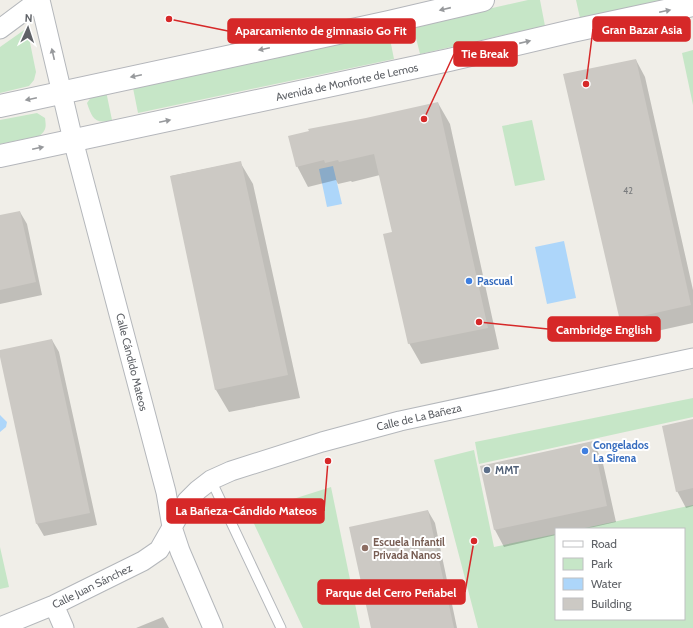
<svg xmlns="http://www.w3.org/2000/svg" width="693" height="628" viewBox="0 0 693 628" font-family="Cabin,sans-serif">
<style>
.green{fill:#c6e6c7}
.water{fill:#add6fa}
.shadow{fill:#0003}
.building{fill:#ccc9c4}
.lines{fill:none;stroke-linecap:round;stroke-linejoin:round}
.lane-casing{stroke:#b4b7bb;stroke-width:11}
.street-casing{stroke:#b4b7bb;stroke-width:21}
.secondary-casing{stroke:#b4b6bb;stroke-width:24}
.lane{stroke:#fff;stroke-width:9}
.street{stroke:#fff;stroke-width:19}
.secondary{stroke:#fff;stroke-width:22}
.oneway{fill:#97999c}
.shop-dot{fill:#3f7fe0;stroke:#fff;stroke-width:1.5}
.service-dot{fill:#5c6f8a;stroke:#fff;stroke-width:1.5}
.education-dot{fill:#8d6e63;stroke:#fff;stroke-width:1.5}
.labels{text-anchor:middle;dominant-baseline:central;stroke-width:4;stroke-linejoin:round;paint-order:stroke}
.number-label{font-size:9px;fill:#7a7c7e}
.street-label{font-size:11px;fill:#5f6267;stroke:#fff}
.shop-label{font-size:11px;font-weight:bold;fill:#366cbe;stroke:#fff;text-anchor:start}
.service-label{font-size:11px;font-weight:bold;fill:#4e5e75;stroke:#fff;text-anchor:start}
.education-label{font-size:11px;font-weight:bold;fill:#785e54;stroke:#fff;text-anchor:start}
.leader{fill:none;stroke:#d62828;stroke-width:1.5}
.callout-dot{fill:#d62828;stroke:#fff;stroke-width:1.5}
.callout{fill:#d62828;stroke:#d62828;stroke-width:1.5}
.callout-label{font-size:12px;text-anchor:middle;font-weight:bold;fill:#fff}
</style>
<rect width="100%" height="100%" fill="#f0eee8"/>
<path class="green" d="M528,0H540L545,26L420,54L413,26Z
M576,0H665L580,18Z
M27,28L36,72L34,80L29,86L0,93V47Z
M389,34L394,59L138,113L133,88Z
M693,50V105L682,53Z
M106,91L112,120C95,125 92,118 87,103L92,96Z
M37,113L45,118C46,126 47,130 39,136L0,144V120Z
M532,120L545,180L515,186L502,126Z
M693,398V417L479,464L475,442Z
M474,450L494,547L556,534V619H684V529H580L693,505V628H478L434,460Z
M331,487L360,628H303L249,513Z
M0,547L9,587L0,589Z"/>
<path class="water" d="M333,166L342,204L327,207L319,169Z
M564,241L576,298L547,304L535,247Z
M0,415L7,422L6,427L0,432Z"/>
<path class="shadow" d="M636,60L645,77L693,290V323L630,337L621,320Z
M438,103L450,124L499,349L421,364L409,343L393,232L380,175L352,182L351,181L338,184L336,180L308,187L297,166Z
M240,162L253,184L300,398L229,412L216,390L171,176Z
M20,212L27,224L42,295L0,304V216Z
M52,340L59,352L97,525L44,536L37,524L0,351Z
M693,420V506L686,508L677,491Z
M592,442L602,459L616,522L585,529H556V535L504,547L495,530L481,467Z
M428,511L435,523L457,628H372Z
M163,617L169,628H136Z"/>
<path class="building" d="M636,59L691,305L620,321L563,74Z
M438,102L488,328L408,344L383,234L392,232L374,154L339,162L338,160L325,163L324,160L296,167L288,136L309,131L308,129L366,118Z
M241,161L288,375L215,390L170,176Z
M20,211L36,282L0,290V215Z
M52,339L90,513L36,524L0,357V350Z
M693,419V488L676,492L662,426Z
M593,441L607,506L494,530L480,466Z
M428,510L454,628H371L349,527Z"/>
<g class="lines">
<g class="lane-casing">
<path id="lane" d="M211,480L281,628"/>
</g>
<g class="street-casing">
<path id="street" d="M40,0L73,140L166,492L172,527L180,551L213,628
M0,29L39,0
M54,605L64,628
M0,627L54,605L143,561L159,550L187,501L198,490L211,480L231,471L322,442L400,421L693,358"/>
</g>
<g class="secondary-casing">
<path id="secondary" d="M0,106L389,22L483,0
M0,156L449,60L572,31L693,5"/>
</g>
<use href="#lane" class="lane"/>
<use href="#street" class="street"/>
<use href="#secondary" class="secondary"/>
</g>
<defs><path id="oneway-solid" d="M-6-.8H1V-3.2L6.5 0L1 3.2V.8H-6Z"/></defs>
<g class="oneway">
<use href="#oneway-solid" transform="translate(445 9) rotate(167)"/>
<use href="#oneway-solid" transform="translate(665 11) rotate(-12)"/>
<use href="#oneway-solid" transform="translate(525 42) rotate(-13)"/>
<use href="#oneway-solid" transform="translate(264 49) rotate(168)"/>
<use href="#oneway-solid" transform="translate(53 54) rotate(-103)"/>
<use href="#oneway-solid" transform="translate(136 76) rotate(168)"/>
<use href="#oneway-solid" transform="translate(31 99) rotate(168)"/>
<use href="#oneway-solid" transform="translate(165 121) rotate(-12)"/>
<use href="#oneway-solid" transform="translate(38 148) rotate(-12)"/>
</g>
<g class="shop-dot">
<circle cx="469" cy="281" r="4"/>
<circle cx="585" cy="451" r="4"/>
</g>
<circle class="service-dot" cx="487" cy="470" r="4"/>
<circle class="education-dot" cx="365" cy="548" r="4"/>
<g class="labels">
<g class="number-label">
<text x="628" y="190">42</text>
</g>
<g class="street-label">
<text transform="translate(347 82) rotate(-12)">Avenida de Monforte de Lemos</text>
<text transform="translate(132 362) rotate(76)">Calle Cándido Mateos</text>
<text transform="translate(419 417) rotate(-13)">Calle de La Bañeza</text>
<text transform="translate(92 586) rotate(-26)">Calle Juan Sánchez</text>
</g>
<g class="shop-label">
<text x="477" y="281">Pascual</text>
<text x="593" y="445">Congelados<tspan x="593" dy="13">La Sirena</tspan></text>
</g>
<g class="service-label">
<text x="495" y="470">MMT</text>
</g>
<g class="education-label">
<text x="373" y="542">Escuela Infantil<tspan x="373" dy="13">Privada Nanos</tspan></text>
</g>
</g>
<path class="leader" d="M586 84L593 29M169 19L228 31M424 119L454 54M479 322L548 329M328 461L324 511M474 541L465 592"/>
<g class="callout-dot">
<circle cx="586" cy="84" r="4"/>
<circle cx="169" cy="19" r="4"/>
<circle cx="424" cy="119" r="4"/>
<circle cx="479" cy="322" r="4"/>
<circle cx="328" cy="461" r="4"/>
<circle cx="474" cy="541" r="4"/>
</g>
<g class="callout">
<rect x="593" y="17" width="97" height="24" rx="4"/>
<rect x="228" y="19" width="187" height="24" rx="4"/>
<rect x="454" y="42" width="63" height="24" rx="4"/>
<rect x="548" y="317" width="112" height="24" rx="4"/>
<rect x="167" y="499" width="157" height="24" rx="4"/>
<rect x="318" y="580" width="147" height="24" rx="4"/>
</g>
<g class="callout-label">
<text x="642" y="34">Gran Bazar Asia</text>
<text x="321" y="35">Aparcamiento de gimnasio Go Fit</text>
<text x="485" y="58">Tie Break</text>
<text x="604" y="334">Cambridge English</text>
<text x="246" y="515">La Bañeza-Cándido Mateos</text>
<text x="391" y="597">Parque del Cerro Peñabel</text>
</g>
<rect x="555" y="528" width="130" height="92" fill="#ffffff" stroke="#bfc0c2"/>
<rect x="563" y="541" width="20" height="6" fill="#ffffff" stroke="#bfc0c2"/>
<text x="591" y="548" font-size="12" fill="#5f6267">Road</text>
<rect x="563" y="558" width="20" height="12" fill="#c6e6c7" stroke="#bfc0c2"/>
<text x="591" y="568" font-size="12" fill="#5f6267">Park</text>
<rect x="563" y="578" width="20" height="12" fill="#add6fa" stroke="#bfc0c2"/>
<text x="591" y="588" font-size="12" fill="#5f6267">Water</text>
<rect x="563" y="598" width="20" height="12" fill="#ccc9c4" stroke="#bfc0c2"/>
<text x="591" y="608" font-size="12" fill="#5f6267">Building</text>
<g transform="translate(28 28) rotate(3)" stroke="#ffffff" stroke-width="3" paint-order="stroke">
<path d="M0-3L7 15L0 10L-7 15Z" fill="#5f6267"/>
<text y="-6" font-size="11" font-weight="bold" text-anchor="middle" fill="#5f6267">N</text>
</g>
</svg>
